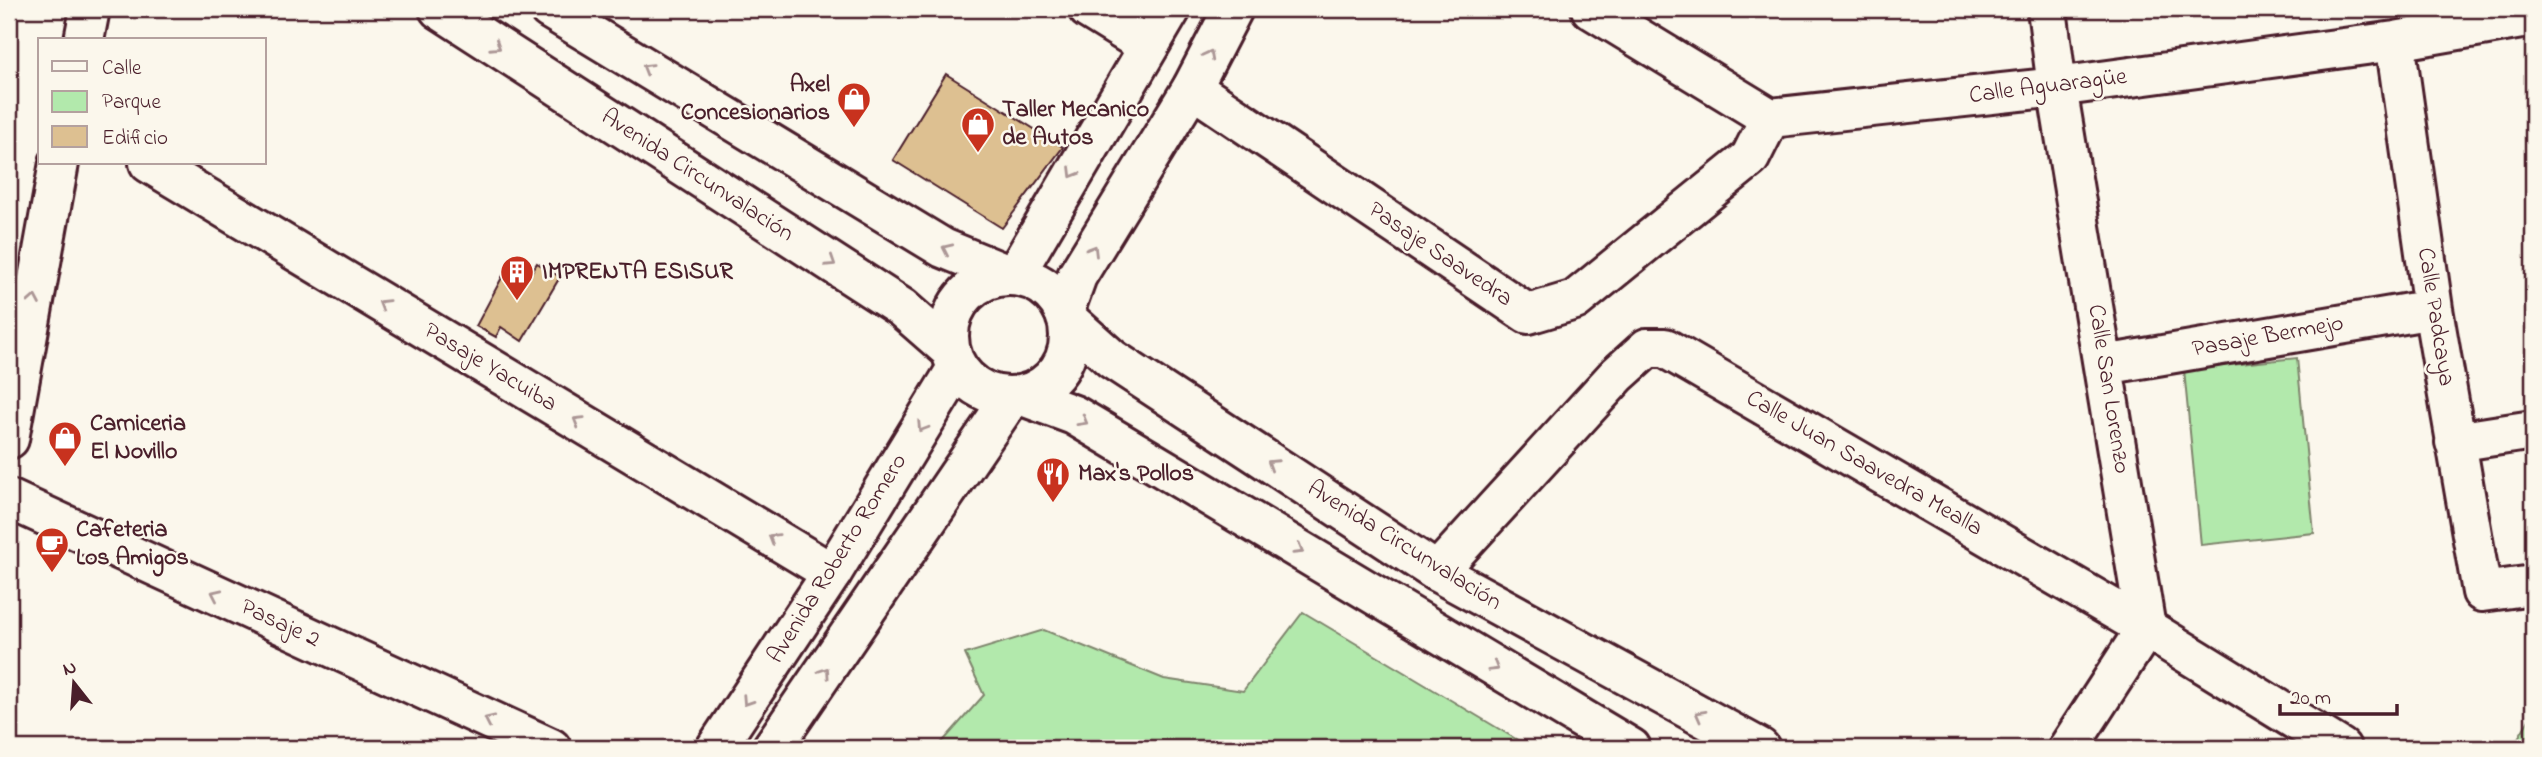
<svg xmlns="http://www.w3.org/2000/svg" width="2542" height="757" viewBox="0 0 2542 757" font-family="'Indie Flower',sans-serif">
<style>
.green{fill:#b2e9ac;stroke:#7e846c;stroke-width:2}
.building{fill:#ddc091;stroke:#4a1f2b;stroke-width:2}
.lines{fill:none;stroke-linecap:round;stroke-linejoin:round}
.street-casing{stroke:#4a1f2b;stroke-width:44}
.secondary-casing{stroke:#4a1f2b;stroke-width:44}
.highway-casing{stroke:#4a1f2b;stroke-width:44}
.street{stroke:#fbf7ec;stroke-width:38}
.secondary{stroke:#fbf7ec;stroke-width:38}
.highway{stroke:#fbf7ec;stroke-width:38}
.oneway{stroke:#ab9695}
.labels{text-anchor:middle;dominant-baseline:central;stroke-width:5;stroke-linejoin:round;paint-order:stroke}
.poi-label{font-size:24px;font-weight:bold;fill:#4a1f2b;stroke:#fbf7ec;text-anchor:start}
.street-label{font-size:24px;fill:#4a1f2b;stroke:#fbf7ec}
</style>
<rect width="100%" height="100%" fill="#fbf7ec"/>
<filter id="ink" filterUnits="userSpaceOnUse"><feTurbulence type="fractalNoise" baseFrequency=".0143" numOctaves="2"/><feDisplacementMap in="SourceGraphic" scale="14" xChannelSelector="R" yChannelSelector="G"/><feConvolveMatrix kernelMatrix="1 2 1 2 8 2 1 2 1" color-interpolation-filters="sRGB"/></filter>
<g filter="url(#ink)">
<path class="green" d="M2297,358L2314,533L2201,545L2184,370Z
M1303,612L1531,748H937L984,695L965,654L1044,630L1164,679L1243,691Z
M2533,713V748H2512Z"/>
<path class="building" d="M946,74L1063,147L1002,228L893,160Z
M537,263L560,277L522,341L501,327L496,337L476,326L507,268L528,278Z"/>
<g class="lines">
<g class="street-casing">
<path id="street" d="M1088,9L1148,46
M1591,9L1770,118L2057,87L2395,41L2533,17
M2047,9L2057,87L2146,628L2068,748
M84,40L90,9
M2395,41L2433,309L2482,592L2533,585
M1192,88L1528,314L1575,300L1750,158L1770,118
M149,163L832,573
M2104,365L2433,309
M9,439L59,163
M2455,442L2533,430
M9,499L551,748
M1437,572L1617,375L1647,348H1665L2146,628L2341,748"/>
</g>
<g class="secondary-casing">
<path id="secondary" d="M1014,276L1171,9
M1064,312L1077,276L1192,88L1233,9
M716,748L832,573L957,368
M772,748L1012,396"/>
</g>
<g class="highway-casing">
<path id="highway" d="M439,9L902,308L950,350
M549,9L943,248L1009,275
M949 336a60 60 0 1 1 120 0a60 60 0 1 1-120 0Z
M1066,318L1112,359L1437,572L1760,748
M1020,395L1074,415L1631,748"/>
</g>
<use href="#street" class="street"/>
<use href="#secondary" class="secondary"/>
<use href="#highway" class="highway"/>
</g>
<defs><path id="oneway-chevron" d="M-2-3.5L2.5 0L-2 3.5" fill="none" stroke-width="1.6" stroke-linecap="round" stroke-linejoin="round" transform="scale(1.75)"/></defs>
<g class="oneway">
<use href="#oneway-chevron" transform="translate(496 46) rotate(33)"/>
<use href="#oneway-chevron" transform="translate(1209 55) rotate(-62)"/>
<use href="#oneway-chevron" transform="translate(647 68) rotate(-149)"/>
<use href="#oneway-chevron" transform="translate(1073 173) rotate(121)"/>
<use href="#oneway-chevron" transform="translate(947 249) rotate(-155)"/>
<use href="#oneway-chevron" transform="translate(1093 250) rotate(-59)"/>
<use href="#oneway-chevron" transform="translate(831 262) rotate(33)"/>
<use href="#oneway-chevron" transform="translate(34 300) rotate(-80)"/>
<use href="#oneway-chevron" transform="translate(383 304) rotate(-149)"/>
<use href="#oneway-chevron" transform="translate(578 421) rotate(-149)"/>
<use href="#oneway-chevron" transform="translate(1083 421) rotate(30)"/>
<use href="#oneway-chevron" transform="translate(922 427) rotate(122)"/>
<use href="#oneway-chevron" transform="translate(1272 464) rotate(-147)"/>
<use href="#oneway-chevron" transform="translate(773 538) rotate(-149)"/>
<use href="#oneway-chevron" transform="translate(1299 550) rotate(31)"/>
<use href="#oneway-chevron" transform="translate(216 594) rotate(-155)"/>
<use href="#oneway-chevron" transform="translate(1494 667) rotate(31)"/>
<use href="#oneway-chevron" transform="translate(825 672) rotate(-56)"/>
<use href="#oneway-chevron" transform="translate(747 701) rotate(123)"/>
<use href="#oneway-chevron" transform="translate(1700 715) rotate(-151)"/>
<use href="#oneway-chevron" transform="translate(489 720) rotate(-155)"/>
</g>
</g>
<defs>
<g id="shop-pin" transform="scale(1.75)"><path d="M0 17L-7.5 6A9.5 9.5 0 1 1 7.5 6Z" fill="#c8321e" stroke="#fbf7ec"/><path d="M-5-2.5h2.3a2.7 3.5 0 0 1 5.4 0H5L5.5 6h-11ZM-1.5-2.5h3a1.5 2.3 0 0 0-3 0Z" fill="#fff"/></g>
<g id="building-pin" transform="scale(1.75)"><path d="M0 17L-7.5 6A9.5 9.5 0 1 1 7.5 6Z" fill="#c8321e" stroke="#fbf7ec"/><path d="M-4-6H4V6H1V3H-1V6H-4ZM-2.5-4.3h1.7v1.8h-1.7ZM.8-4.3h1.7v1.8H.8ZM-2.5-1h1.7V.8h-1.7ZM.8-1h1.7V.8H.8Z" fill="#fff"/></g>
<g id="restaurant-pin" transform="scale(1.75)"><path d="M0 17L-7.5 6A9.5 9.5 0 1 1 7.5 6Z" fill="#c8321e" stroke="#fbf7ec"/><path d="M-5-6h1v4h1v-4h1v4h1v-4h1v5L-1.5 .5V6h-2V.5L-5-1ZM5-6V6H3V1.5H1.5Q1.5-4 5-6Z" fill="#fff"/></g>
<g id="cafe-pin" transform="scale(1.75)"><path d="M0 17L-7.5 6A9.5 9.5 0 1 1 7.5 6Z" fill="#c8321e" stroke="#fbf7ec"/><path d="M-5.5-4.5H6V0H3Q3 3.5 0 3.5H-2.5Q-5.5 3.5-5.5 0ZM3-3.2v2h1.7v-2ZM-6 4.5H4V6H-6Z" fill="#fff"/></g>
</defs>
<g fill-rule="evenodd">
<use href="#shop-pin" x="854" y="99"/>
<use href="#shop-pin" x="978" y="124"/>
<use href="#building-pin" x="517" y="272"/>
<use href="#shop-pin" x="65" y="438"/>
<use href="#restaurant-pin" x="1053" y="474"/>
<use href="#cafe-pin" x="52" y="544"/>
</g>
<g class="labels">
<g class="poi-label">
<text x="830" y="85" text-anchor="end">Axel<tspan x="830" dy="28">Concesionarios</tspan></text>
<text x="1002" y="110">Taller Mecanico<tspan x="1002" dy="28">de Autos</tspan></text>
<text x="542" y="272">IMPRENTA ESISUR</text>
<text x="90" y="424">Carniceria<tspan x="90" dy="28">El Novillo</tspan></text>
<text x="1078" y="474">Max's Pollos</text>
<text x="76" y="530">Cafeteria<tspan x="76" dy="28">Los Amigos</tspan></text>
</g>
<g class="street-label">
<text transform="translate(2048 87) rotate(-7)">Calle Aguaragüe</text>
<text transform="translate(697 176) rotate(33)">Avenida Circunvalación</text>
<text transform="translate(1440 255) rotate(34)">Pasaje Saavedra</text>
<text transform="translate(2435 317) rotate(81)">Calle Padcaya</text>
<text transform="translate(2268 337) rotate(-10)">Pasaje Bermejo</text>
<text transform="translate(490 368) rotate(31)">Pasaje Yacuiba</text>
<text transform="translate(2108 389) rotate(81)">Calle San Lorenzo</text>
<text transform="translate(1864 464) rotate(30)">Calle Juan Saavedra Mealla</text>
<text transform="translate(1404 546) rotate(32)">Avenida Circunvalación</text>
<text transform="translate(838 559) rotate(-58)">Avenida Roberto Romero</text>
<text transform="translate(280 624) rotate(25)">Pasaje 2</text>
</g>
</g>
<rect width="2542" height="757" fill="none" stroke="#fbf7ec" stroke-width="35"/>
<rect x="18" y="18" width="2507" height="722" fill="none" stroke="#4a1f2b" stroke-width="2.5" filter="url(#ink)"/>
<rect x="38" y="38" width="228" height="126" fill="#fbf7ec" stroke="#b4a19f" stroke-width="2"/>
<rect x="52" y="61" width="35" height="10" fill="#fbf7ec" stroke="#b4a19f" stroke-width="2"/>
<text x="102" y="74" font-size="21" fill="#4a1f2b">Calle</text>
<rect x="52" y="91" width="35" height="21" fill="#b2e9ac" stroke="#b4a19f" stroke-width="2"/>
<text x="102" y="108" font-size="21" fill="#4a1f2b">Parque</text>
<rect x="52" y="126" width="35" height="21" fill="#ddc091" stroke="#b4a19f" stroke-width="2"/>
<text x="102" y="144" font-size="21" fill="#4a1f2b">Edificio</text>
<g transform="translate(74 683) rotate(343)" stroke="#fbf7ec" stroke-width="5" paint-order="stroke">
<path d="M0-5L12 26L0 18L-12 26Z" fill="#4a1f2b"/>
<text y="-10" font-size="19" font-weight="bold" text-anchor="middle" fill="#4a1f2b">N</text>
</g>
<path d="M2280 704v10h117v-10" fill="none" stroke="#4a1f2b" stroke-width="3.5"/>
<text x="2290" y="704" font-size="21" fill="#4a1f2b" stroke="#fbf7ec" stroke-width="5" paint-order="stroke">20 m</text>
</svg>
